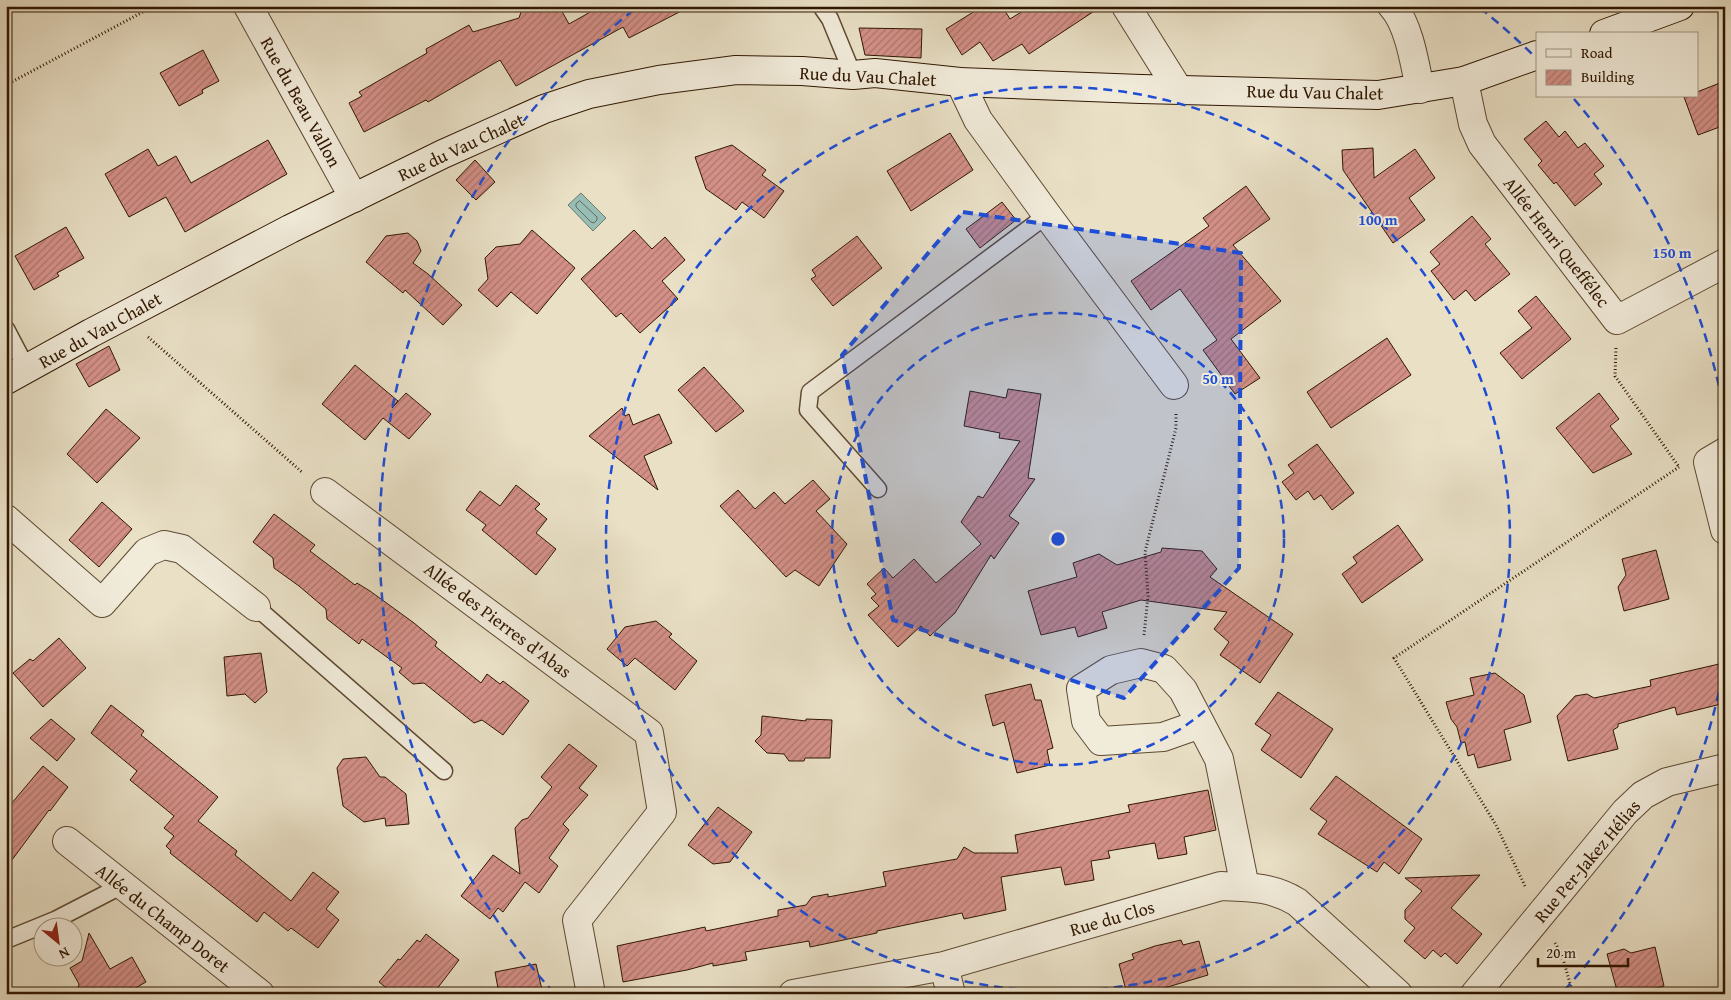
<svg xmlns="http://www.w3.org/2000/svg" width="1731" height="1000" viewBox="0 0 1731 1000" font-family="'Gentium Book Plus',serif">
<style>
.water{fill:#97bdb5;stroke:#6e7b6d}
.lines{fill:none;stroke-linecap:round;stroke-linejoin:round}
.shore{stroke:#646a5a;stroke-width:1}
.building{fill:url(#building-hatch);stroke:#301700}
.lane-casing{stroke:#5e4932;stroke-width:19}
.street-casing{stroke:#5e4932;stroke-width:30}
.secondary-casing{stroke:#301700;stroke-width:30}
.path{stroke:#301700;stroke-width:3;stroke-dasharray:1 2.5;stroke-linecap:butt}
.lane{stroke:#f1ebda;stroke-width:16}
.street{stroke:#f1ebda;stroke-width:28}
.secondary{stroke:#f1ebda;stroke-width:28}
.marked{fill:#1d4ed8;fill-opacity:0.2;stroke:#1d4ed8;stroke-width:4;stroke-dasharray:10 6;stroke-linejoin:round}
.ring{fill:none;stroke:#1d4ed8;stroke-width:2.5;stroke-dasharray:9 6}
.labels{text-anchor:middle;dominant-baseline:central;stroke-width:4;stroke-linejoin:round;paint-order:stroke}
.street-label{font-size:18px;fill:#301700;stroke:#f1ebda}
.centre{fill:#1d4ed8;stroke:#f1ebda;stroke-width:2.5}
.ring-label{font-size:15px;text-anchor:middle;font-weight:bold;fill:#1d4ed8;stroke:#f1ebda;stroke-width:4;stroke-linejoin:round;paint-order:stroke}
</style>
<defs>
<pattern id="building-hatch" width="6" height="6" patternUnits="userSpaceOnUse" patternTransform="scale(1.25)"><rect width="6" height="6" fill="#d49088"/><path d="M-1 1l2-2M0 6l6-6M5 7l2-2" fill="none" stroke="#ac756d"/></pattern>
</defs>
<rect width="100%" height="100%" fill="#e9e0c6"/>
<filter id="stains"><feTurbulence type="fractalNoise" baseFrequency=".004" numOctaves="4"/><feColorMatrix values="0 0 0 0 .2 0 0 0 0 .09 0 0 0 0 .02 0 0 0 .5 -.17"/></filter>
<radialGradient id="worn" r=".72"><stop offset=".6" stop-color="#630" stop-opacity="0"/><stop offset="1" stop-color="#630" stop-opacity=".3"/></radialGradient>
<path class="water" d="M581,193L606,218L593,231L568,205Z"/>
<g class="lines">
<path class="shore" d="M580,201L597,217V220L594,223L591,222L576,207V204Z"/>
</g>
<path class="building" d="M530,6H559L569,24L601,6H691L629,38L623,27L516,86L500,60L428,102L426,100L364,132L349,103L362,96L359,92L427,53L426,49L469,25L473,32L519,18L521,12Z
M983,6H1002L1010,19L1031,6H1102L1029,54L1022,44L993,61L980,42L962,55L946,29Z
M859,28L922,29L921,58L865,55Z
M203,50L219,81L202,90L203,93L179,106L160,73Z
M1725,81V125L1698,135L1684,97L1697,96V92Z
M1546,121L1559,137L1565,131L1578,148L1585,143L1604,166L1594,174L1602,184L1575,206L1556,182L1554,184L1538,165L1542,161L1524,139Z
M950,133L973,170L911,211L887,171Z
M268,140L287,174L185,232L166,197L129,217L105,174L148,149L158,166L176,156L191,183Z
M732,145L766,170L762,175L784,191L764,218L742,202L736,210L706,189L695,157Z
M1373,148L1374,178L1415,149L1435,178L1409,198L1425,220L1393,243L1343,170L1342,150Z
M475,160L495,182L476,200L456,180Z
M1246,186L1270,219L1233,245L1281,301L1231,339L1260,378L1235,394L1203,350L1217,340L1180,289L1151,310L1131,281L1209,226L1203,218Z
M1002,202L1016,220L980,248L966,229Z
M1472,216L1491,239L1485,244L1510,274L1475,301L1466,290L1454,300L1431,271L1440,264L1430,252Z
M66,227L84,258L57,273L59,276L34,290L15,256Z
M532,230L575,268L537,314L511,292L497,307L478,290L488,279L485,258L496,247L520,244Z
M634,230L652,249L665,237L685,260L662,281L678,299L640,333L621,313L616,317L581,279Z
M408,233L417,241L421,251L413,263L428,274L462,305L443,325L405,290L403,293L366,262L386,236Z
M857,236L882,268L833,306L811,279L816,276L812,270Z
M1536,296L1571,339L1522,379L1500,353L1532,328L1518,311Z
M1387,338L1411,375L1331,428L1307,392Z
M109,346L120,370L89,387L76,364Z
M355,365L398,401L392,408L406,393L431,414L409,439L383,418L365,440L322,404Z
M704,367L744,411L716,432L678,390Z
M1008,389L1041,394L1028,478L1035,479L1009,516L1019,523L994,559L991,555L955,613L930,636L921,626L898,647L868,615L879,606L871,598L876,594L867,584L884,568L893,578L914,559L936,583L981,544L961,522L978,496L983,498L1020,441L999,438L1000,433L964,426L970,391L1006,398Z
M1599,393L1619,419L1610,426L1632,454L1593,473L1556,428Z
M622,408L625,416L629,414L633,425L659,414L672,443L644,456L658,490L589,436Z
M106,409L140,438L97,483L67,454Z
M1317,444L1354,493L1332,510L1321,495L1314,500L1308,491L1296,500L1282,482L1294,473L1288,465Z
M813,480L830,499L816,511L847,544L819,586L795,570L786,577L720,506L738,490L755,509L774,492L785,504Z
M516,485L540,504L535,509L547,519L536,533L556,549L536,575L482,530L486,525L466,510L480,491L500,506Z
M102,502L132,529L99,567L69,540Z
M274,514L315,545L310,551L355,585L357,583L370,591L414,623L437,642L435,646L481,683L487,674L500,684L503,681L529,701L503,735L482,720L474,723L424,683L413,684L399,672L402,668L362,639L359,644L327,619L326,609L299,586L274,568L273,558L253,542Z
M1398,525L1423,560L1362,603L1342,574L1357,563L1353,557Z
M1162,548L1202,551L1217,569L1210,577L1293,634L1260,683L1220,655L1229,642L1214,629L1227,612L1141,600L1102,612L1107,628L1078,637L1075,627L1041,635L1028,591L1077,577L1073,563L1099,554L1117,565L1161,552Z
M1656,550L1669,599L1624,611L1618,587L1626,575L1622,559Z
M656,621L672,634L669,637L697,661L675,690L635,658L627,666L607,649L625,627Z
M59,638L86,668L43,707L13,673L30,659L33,661Z
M261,653L267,692L255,703L245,694L227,696L224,657Z
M1719,664L1725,685V703L1677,715L1675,707L1618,724V727L1613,730L1618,749L1568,761L1557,716L1575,696L1587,694L1594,698L1651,686L1650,680Z
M1495,673L1524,695L1531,722L1504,730L1511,760L1478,768L1474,754L1468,756L1465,742L1461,743L1457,727L1451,719L1446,702L1474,695L1470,678Z
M1031,684L1035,700H1041L1053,748L1047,750L1050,765L1017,773L1004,722L993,726L985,695Z
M1278,692L1333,729L1301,778L1261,750L1271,735L1255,724Z
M111,705L144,731L141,735L218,797L198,821L237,851L235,855L291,901L313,872L339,892L326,909L339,920L318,948L291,928L288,931L264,912L257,922L170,853L171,851L166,846L174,836L164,828L174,816L130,780L137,771L91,733Z
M762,716L806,721V719L832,720L830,758H805L804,761H789L784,754L767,753L755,741L761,735Z
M51,719L75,739L57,761L30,738Z
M569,744L597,766L579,788L588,795L563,824L569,830L549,858L558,866L539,893L525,882L503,912L498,908L490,919L461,896L493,855L520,874L515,828L522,820L528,818L552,787L541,777Z
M366,757L380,777H385L406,794L409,824L386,826L385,818L364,822L343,806L337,768L343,759Z
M43,766L68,787L50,811L49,810L6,868V810Z
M1336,776L1422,839L1399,874L1384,862L1377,872L1318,834L1327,821L1310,809Z
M1208,790L1216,830L1184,837L1187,854L1158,859L1155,843L1108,851L1110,858L1091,861L1094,880L1065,885L1061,867L1001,877L1006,910L964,919L962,913L877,931V933L810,947L809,941L745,952L747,960L713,966V963L687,970L623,982L617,946L705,927L706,931L778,916V910L806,905L812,897L828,894V897L886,886L883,872L957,859L964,847L974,853H1018L1015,835L1130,812L1128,805Z
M718,807L752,832L730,862L713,864L688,845Z
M1480,875L1451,908L1482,934L1457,964L1445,953L1441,957L1433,950L1425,959L1404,941L1415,928L1405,919V910L1422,891L1405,878Z
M89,933L110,969L132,957L146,982L125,994H68L78,988L79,984L70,968L82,961Z
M426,934L459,960L433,994H394L379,982L398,959L400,960L417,940L420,942Z
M1181,940L1183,945L1199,941L1208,975L1144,994H1127L1119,964L1134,959L1132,954L1155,946Z
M1655,947L1664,986L1633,994H1618L1607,954L1624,949L1631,953Z
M536,964L543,994H499L495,972Z"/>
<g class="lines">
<g class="lane-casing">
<path id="lane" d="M821,6L830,19L853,75
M6,329L27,369
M878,489L808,410L810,392L1047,215
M256,607L444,771
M6,940L55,920L121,886"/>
</g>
<g class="street-casing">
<path id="street" d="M248,6L354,198
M1126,6L1178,89
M1392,6C1409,24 1415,65 1420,89
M1464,81L1473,124L1482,144L1617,320L1725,263
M960,82L978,120L1047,215L1174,385
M1725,452L1708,462L1725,530
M325,492L649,733L662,812L577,920L591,994
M6,519L102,603L147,552L164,545L182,549L256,607
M1200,724L1163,737L1101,741L1086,721L1081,689L1111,670L1141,663L1164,669L1183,690L1219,759L1245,887
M67,841L260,994
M944,966L951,994
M793,994L944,966L1221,886C1250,887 1272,887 1297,902L1398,994
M1475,994L1625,812L1643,795L1667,782L1725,768"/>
</g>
<g class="secondary-casing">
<path id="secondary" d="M1604,34L1680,6
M6,380L91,333L290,229L443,154L544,109L589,94L659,80L736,70L802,71L853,75L875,73L960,82L1141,89L1378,95L1464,81L1537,55"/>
</g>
<path class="path" d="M6,85L154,6
M148,337L303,473
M1616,348L1615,376L1679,467
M1144,635L1148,596L1145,552L1176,428V413
M1525,886L1496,825L1394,658L1679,467
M1555,943L1562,955L1573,994"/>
<use href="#lane" class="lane"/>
<use href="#street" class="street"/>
<use href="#secondary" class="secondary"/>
</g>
<path class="marked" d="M963,212L1241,253L1239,568L1124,698L893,620L842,355Z"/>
<g class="ring">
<circle cx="1058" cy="539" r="226"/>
<circle cx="1058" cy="539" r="452"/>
<path d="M1725 663A678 678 0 0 1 1562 993M554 993A678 678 0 0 1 636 8M1480 8A678 678 0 0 1 1533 55M1574 99A678 678 0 0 1 1725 415"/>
</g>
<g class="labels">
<g class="street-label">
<text transform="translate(868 76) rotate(3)">Rue du Vau Chalet</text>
<text transform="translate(1315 92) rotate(1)">Rue du Vau Chalet</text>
<text transform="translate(301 102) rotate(61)">Rue du Beau Vallon</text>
<text transform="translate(461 147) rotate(-25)">Rue du Vau Chalet</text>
<text transform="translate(1557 242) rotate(52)">Allée Henri Queffélec</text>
<text transform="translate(100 330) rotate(-29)">Rue du Vau Chalet</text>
<text transform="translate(498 620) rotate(37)">Allée des Pierres d'Abas</text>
<text transform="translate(1587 861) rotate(-50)">Rue Per-Jakez Hélias</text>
<text transform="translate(163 918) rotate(38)">Allée du Champ Doret</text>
<text transform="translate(1112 918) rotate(-16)">Rue du Clos</text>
</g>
</g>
<circle cx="1058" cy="539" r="8" class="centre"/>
<g class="ring-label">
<text x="1378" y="225">100 m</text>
<text x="1672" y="258">150 m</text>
<text x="1218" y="384">50 m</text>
</g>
<rect width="1731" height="1000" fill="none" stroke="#e9e0c6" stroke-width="25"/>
<rect x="8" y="8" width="1716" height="985" fill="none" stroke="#301700" stroke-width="2.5"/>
<rect x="12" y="12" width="1706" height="975" fill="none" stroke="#301700"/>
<rect x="1536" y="32" width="162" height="65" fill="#f1ebda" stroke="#a49683"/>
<rect x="1546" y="49" width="25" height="8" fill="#f1ebda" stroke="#a49683"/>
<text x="1581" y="58" font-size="15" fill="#301700">Road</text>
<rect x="1546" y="70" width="25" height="15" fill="url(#building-hatch)" stroke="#a49683"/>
<text x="1581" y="82" font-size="15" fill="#301700">Building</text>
<g transform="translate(58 942) rotate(151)"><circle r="24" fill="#f1ebda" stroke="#a49683"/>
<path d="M0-4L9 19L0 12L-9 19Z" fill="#8f2418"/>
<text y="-8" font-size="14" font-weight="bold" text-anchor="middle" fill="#301700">N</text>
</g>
<path d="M1538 958v8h90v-8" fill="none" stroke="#301700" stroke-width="2.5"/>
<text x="1546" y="958" font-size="15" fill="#301700" stroke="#f1ebda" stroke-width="4" paint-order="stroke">20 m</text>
<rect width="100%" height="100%" filter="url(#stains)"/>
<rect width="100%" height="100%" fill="url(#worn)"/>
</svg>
